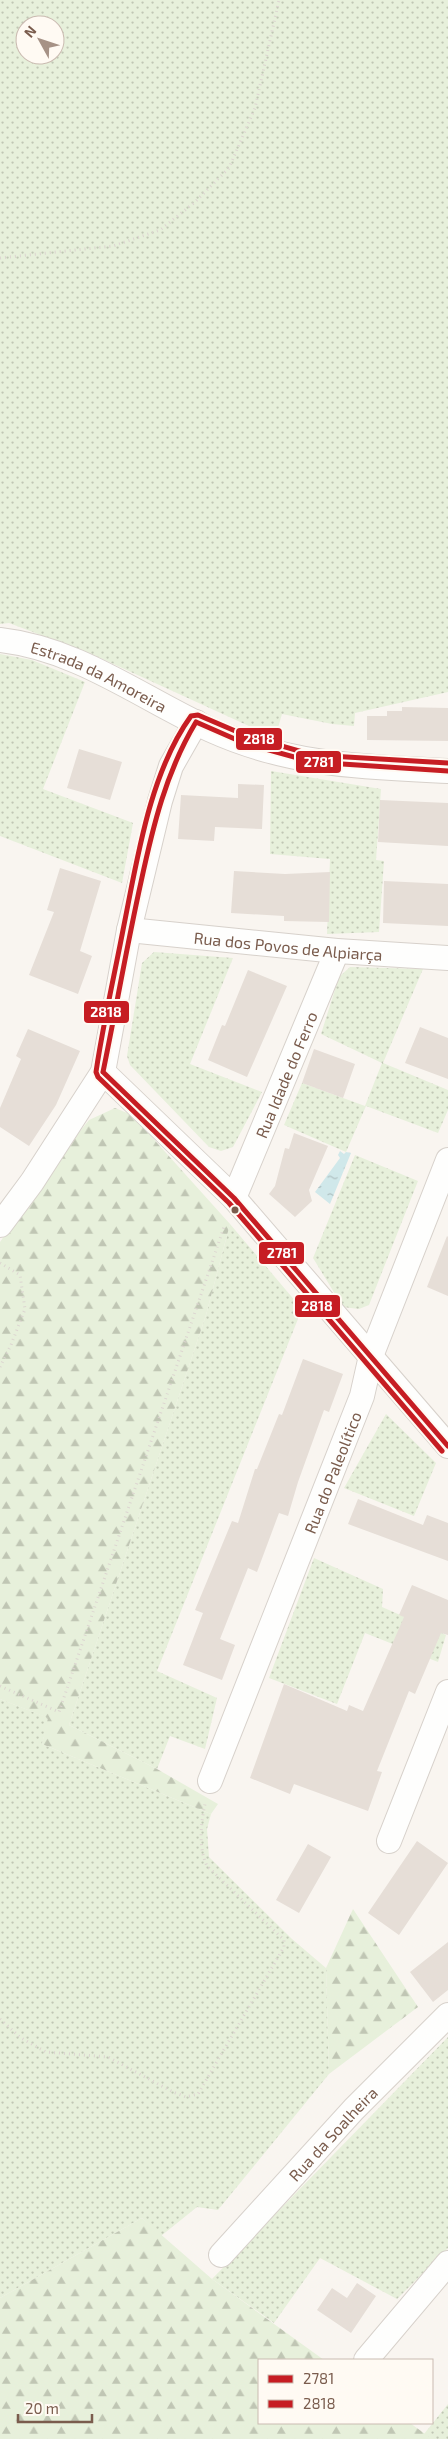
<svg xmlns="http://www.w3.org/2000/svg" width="448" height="2439" viewBox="0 0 448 2439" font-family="'Exo 2',sans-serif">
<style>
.grass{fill:url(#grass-dots);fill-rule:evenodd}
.forest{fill:url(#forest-firs)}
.water{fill:url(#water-ripples)}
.building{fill:#e6ded7}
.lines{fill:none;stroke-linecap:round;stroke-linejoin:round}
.minor-casing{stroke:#d7d1cb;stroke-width:26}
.path{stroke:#dcd5d0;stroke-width:3;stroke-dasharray:1 4;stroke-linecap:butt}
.minor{stroke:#fefefd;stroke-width:24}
.bus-1-casing{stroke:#fffaf3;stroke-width:9}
.bus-2-casing{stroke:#fffaf3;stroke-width:9}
.bus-1{stroke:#c61d23;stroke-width:5}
.bus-2{stroke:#c61d23;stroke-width:5}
.bus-dot{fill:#7a5c4d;stroke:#fffaf3;stroke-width:2}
.labels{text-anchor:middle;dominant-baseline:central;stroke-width:4;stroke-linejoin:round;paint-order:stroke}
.street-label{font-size:16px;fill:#7a5c4d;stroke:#fffaf3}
.line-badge{stroke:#fffaf3;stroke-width:2}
.badge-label{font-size:14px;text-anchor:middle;font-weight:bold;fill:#fff}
</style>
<defs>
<pattern id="grass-dots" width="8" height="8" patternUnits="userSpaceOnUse" patternTransform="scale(1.25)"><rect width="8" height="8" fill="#e7f0db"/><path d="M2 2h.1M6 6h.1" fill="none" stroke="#c0c6b4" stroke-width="1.8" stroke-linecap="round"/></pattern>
<pattern id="forest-firs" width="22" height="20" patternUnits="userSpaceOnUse" patternTransform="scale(1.25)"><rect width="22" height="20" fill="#e7f0db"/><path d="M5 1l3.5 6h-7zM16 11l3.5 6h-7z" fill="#c0c6b4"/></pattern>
<pattern id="water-ripples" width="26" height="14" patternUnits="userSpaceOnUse" patternTransform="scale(1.25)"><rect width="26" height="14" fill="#d0e8ea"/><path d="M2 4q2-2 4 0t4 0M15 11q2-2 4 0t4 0" fill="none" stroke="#aebfc0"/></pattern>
</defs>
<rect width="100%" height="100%" fill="#f9f5f0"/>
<path class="grass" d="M0,0H448V692L355,713L354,726L332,724L282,714L275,738L96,656L9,623L0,624ZM25,25H55V55H25Z
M0,654L32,660L85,682L43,789L133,823L122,883L0,836Z
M271,771L381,789L376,860L384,861L379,932L327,934L330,859L270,854Z
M154,952L233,958L190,1064L262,1092L233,1147L221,1151L209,1147L130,1065L127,1056L142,963Z
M350,967L423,969L383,1063L448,1090V1110L438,1133L366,1106L346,1152L284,1125L302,1083L365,1106L382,1063L321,1034L339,977Z
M355,1155L418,1181L369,1305L359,1309L343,1307L313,1258Z
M230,1224L302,1309L157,1671L217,1698L205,1749L170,1736L157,1769L69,1725L206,1315Z
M386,1414L436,1463L414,1516L344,1488Z
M314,1558L383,1589L382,1607L446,1635L438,1662L365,1633L337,1704L269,1678Z
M0,1699L49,1718L42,1744L211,1814L207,1829L209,1857L292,1939L326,1968L329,2074L218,2210L197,2207L161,2236L142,2218L0,2298Z
M448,2037V2248L397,2299L320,2258L274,2323L212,2279Z
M448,2404V2439H431L424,2434Z"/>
<path class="forest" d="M115,1108L132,1115L230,1224L206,1315L69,1725L157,1769L218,1804L211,1814L42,1744L48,1718L0,1699V1242L60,1156L89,1120Z
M353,1909L418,2007L329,2074L326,1968Z
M142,2218L212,2279L324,2360H259V2423H410L432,2439H0V2298Z"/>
<path class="water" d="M340,1151L344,1154L346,1152L351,1153L330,1204L315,1192L340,1158L338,1155Z"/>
<path class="building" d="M402,707L448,708V741L367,740V716H387V711H402Z
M79,749L122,762L110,800L67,788Z
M238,784L264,785L262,829L215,827L214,841L178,839L181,795L238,798Z
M380,800L448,803V846L378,842Z
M60,868L101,881L80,951L92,956L78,994L29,975L54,912L47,910Z
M234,871L285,874L330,872L329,922L284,921V916L231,913Z
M384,881L448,884V926L383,923Z
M248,970L287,986L247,1077L208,1060L222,1025L225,1026Z
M420,1027L448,1038V1079L405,1063Z
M28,1029L80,1051L56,1105L29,1146L0,1127V1108L21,1059L16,1056Z
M314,1049L355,1064L343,1098L302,1083Z
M294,1133L328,1146L309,1190L312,1201L295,1217L269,1194L275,1186L285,1148L289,1149Z
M447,1236L448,1237V1296L427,1287Z
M303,1359L343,1374L329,1412L324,1410L298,1482L288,1516L279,1513L257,1572L248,1568L220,1639L235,1645L222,1680L183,1665L203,1613L195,1610L232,1521L238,1523L255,1469H257L279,1414L282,1415Z
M358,1499L423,1525L427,1515L448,1523V1561L348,1524Z
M412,1585L448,1600V1635L441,1633L415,1694L409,1691L377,1771L382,1772L368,1811L294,1784L290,1794L250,1778L284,1684L347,1711L349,1705L363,1711L404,1617L399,1615Z
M417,1841L448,1863L399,1935L368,1913Z
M308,1844L331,1857L299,1913L276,1900Z
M448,1942V1990L433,2002L410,1972Z
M357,2283L376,2296L351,2333L317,2310L332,2288L347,2298Z"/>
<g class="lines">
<g class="minor-casing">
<g id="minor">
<path id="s1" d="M0,640C79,649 141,698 211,730C291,766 363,767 448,771"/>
<path id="s2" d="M129,930L337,951L448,958"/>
<path d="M103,1072L234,1198L448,1446"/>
<path id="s3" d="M234,1198L337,951"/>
<path d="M0,1225L32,1182L103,1072L129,930L160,801L171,766L196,722"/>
<path id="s4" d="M210,1781L362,1396L371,1356L448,1160"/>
<path d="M389,1841L448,1692"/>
<path id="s5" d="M221,2255L354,2109L448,2015"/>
<path d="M366,2360L448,2263"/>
</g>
</g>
<path class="path" d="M0,258L113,246L160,230L194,203L229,168L255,108L279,0
M0,1263L20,1275L25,1309L11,1345L0,1367
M0,1686L59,1712L225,1224
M0,2019L21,2038L46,2052L108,2057L173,2092L186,2097L198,2094L284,1947V1940L207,1866C198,1847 201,1823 205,1804"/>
<use href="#minor" class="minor"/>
<g class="bus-1-casing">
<path id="bus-1" d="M196,722L244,743L312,762L448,771
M103,1072L234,1198L448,1446
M103,1072C116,1009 127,945 141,882C153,826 166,772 196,722"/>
</g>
<g class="bus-2-casing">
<path id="bus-2" d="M442,1451L229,1203L98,1077L96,1072C103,1024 114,977 123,930C137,861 149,774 191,716L198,715L247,736L313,755L448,763"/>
</g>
<use href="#bus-1" class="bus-1"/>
<use href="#bus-2" class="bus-2"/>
</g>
<circle class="bus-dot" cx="235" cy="1210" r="4.5"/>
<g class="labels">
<g class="street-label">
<text stroke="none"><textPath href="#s1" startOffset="106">Estrada da Amoreira</textPath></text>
<text stroke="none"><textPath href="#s2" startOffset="160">Rua dos Povos de Alpiarça</textPath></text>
<text stroke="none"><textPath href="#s3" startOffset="134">Rua Idade do Ferro</textPath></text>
<text stroke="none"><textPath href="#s4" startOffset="332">Rua do Paleolítico</textPath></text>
<text stroke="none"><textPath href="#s5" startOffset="165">Rua da Soalheira</textPath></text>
</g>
</g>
<g class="line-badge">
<rect x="235" y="727" width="48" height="24" rx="5" fill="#c61d23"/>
<rect x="295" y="750" width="47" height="24" rx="5" fill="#c61d23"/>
<rect x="83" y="1000" width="47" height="24" rx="5" fill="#c61d23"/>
<rect x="258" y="1241" width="47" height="24" rx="5" fill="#c61d23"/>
<rect x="294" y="1294" width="47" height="24" rx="5" fill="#c61d23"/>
</g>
<g class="badge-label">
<text x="259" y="744">2818</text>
<text x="319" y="767">2781</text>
<text x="106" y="1017">2818</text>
<text x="282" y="1258">2781</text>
<text x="317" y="1311">2818</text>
</g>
<rect x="258" y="2359" width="175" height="65" fill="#fffaf3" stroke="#cabbb1"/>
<rect x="268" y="2375" width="25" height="8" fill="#c61d23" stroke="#cabbb1"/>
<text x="303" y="2384" font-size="15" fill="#7a5c4d">2781</text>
<rect x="268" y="2400" width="25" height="8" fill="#c61d23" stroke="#cabbb1"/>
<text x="303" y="2409" font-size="15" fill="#7a5c4d">2818</text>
<g transform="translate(40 40) rotate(310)"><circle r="24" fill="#fffaf3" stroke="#cabbb1"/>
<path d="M0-4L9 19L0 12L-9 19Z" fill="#a69286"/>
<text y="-8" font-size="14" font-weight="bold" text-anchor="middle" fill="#7a5c4d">N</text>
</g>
<path d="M18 2414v8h74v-8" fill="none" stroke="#7a5c4d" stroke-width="2.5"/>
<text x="25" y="2414" font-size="15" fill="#7a5c4d" stroke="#fffaf3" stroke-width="4" paint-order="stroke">20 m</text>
</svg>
